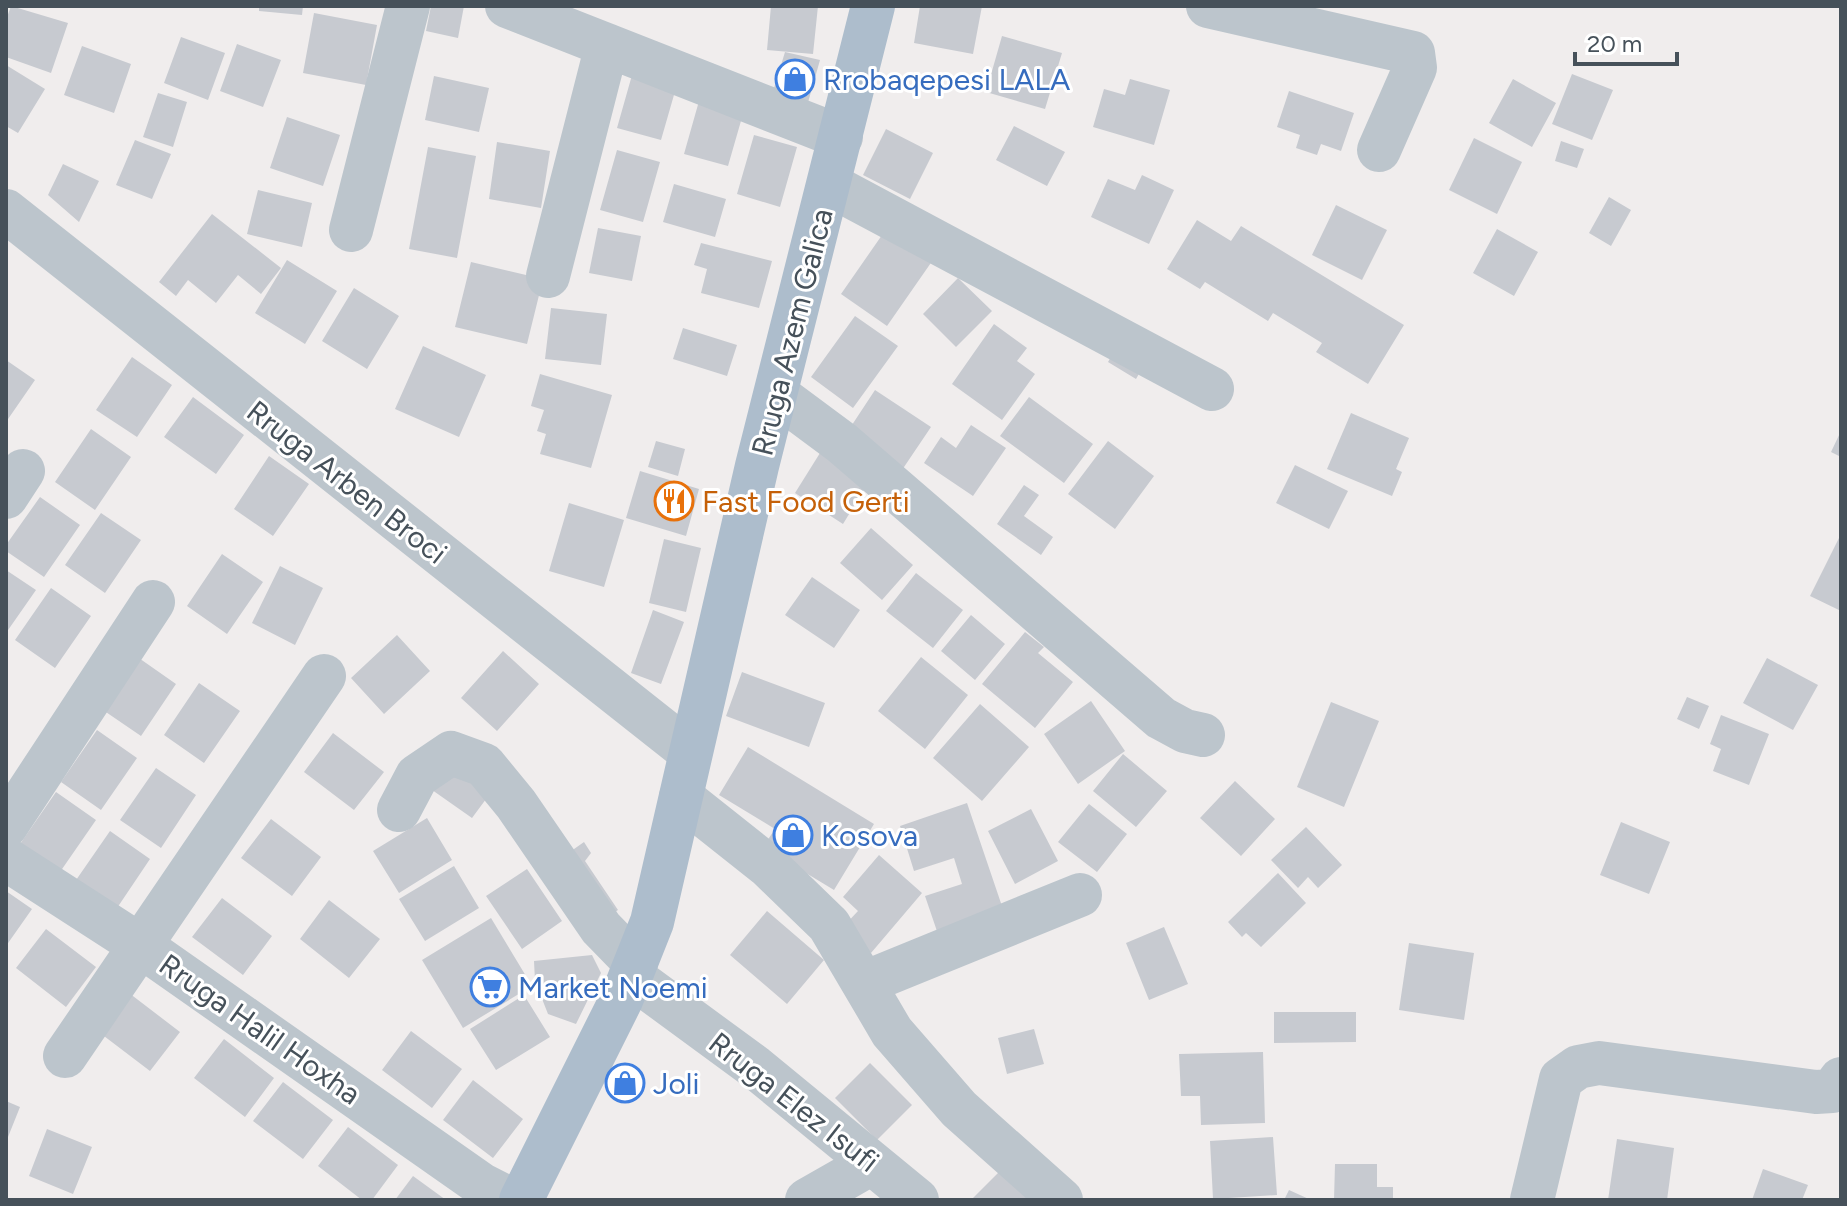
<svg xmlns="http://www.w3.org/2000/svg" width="1847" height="1206" viewBox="0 0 1847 1206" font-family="Figtree,sans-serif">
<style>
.building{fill:#c7cad0}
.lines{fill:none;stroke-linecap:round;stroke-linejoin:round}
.minor{stroke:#bcc5cc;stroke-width:44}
.major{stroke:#adbdcc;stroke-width:44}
.labels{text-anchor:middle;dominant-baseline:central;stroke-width:6;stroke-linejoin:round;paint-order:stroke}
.shop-label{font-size:30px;fill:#366cbe;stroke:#fff;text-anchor:start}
.street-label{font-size:30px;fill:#46515a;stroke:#fff}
.food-label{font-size:30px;fill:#c56008;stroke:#fff;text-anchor:start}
</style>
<rect width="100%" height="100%" fill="#f0eded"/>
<path class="building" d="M11,6L68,23L51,73L6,57V20Z
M259,6H303L302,15L259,11Z
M431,6H464L458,38L426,31Z
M771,6H818L813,54L767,50Z
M920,6H982L973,54L914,43Z
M314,13L377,25L366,85L303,73Z
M1002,36L1062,53L1045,109L986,92Z
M181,37L225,53L208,100L164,83Z
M237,44L281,60L263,107L220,91Z
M82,46L131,64L114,113L64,95Z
M785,52L820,60L807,106L771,98Z
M6,65L45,89L18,133L6,126Z
M634,68L678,81L661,140L617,128Z
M1572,74L1613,90L1592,140L1552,124Z
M434,76L489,88L479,132L425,120Z
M1130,79L1170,90L1154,145L1093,127L1104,89L1125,95Z
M1513,79L1556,103L1532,147L1489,123Z
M1289,91L1354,113L1341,151L1321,144L1317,155L1296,148L1300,135L1277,127Z
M158,93L187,102L173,147L143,137Z
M701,94L745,107L728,166L684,154Z
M287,117L340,135L323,186L270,168Z
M1014,126L1065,152L1047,186L996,160Z
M886,129L933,153L910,199L863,175Z
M754,135L797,147L780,207L737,194Z
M1474,138L1522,162L1497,214L1449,190Z
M135,140L171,154L152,199L116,185Z
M1561,141L1584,149L1577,168L1555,161Z
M497,142L550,151L541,208L489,199Z
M428,147L476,156L457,258L409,249Z
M617,150L660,162L643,222L600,210Z
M63,164L99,181L79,222L48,195Z
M1142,175L1174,190L1149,244L1091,217L1108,179L1135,190Z
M674,184L726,199L715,237L663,222Z
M258,190L312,203L302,247L247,234Z
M1609,197L1631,210L1611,246L1589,233Z
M1336,205L1387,230L1362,280L1312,255Z
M212,214L281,268L261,294L238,275L216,303L188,280L176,296L159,282Z
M1197,220L1231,241L1241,226L1404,325L1368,384L1316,352L1322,343L1273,313L1268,321L1205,282L1200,289L1167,269Z
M889,225L935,257L887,326L841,294Z
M598,228L641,236L632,281L589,273Z
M1497,229L1538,252L1514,296L1473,273Z
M701,243L772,261L759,308L701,293L707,269L694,265Z
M287,260L337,291L305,344L255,313Z
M471,262L543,279L527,344L455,327Z
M958,278L992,311L956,347L923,314Z
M354,288L399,316L367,369L322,341Z
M551,308L607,314L601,365L545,359Z
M855,316L898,346L853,408L811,377Z
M994,324L1027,348L1017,361L1035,374L1002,420L952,384Z
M683,328L737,345L727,376L673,359Z
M423,346L486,375L459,437L395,409Z
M1116,348L1144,365L1136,379L1108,362Z
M132,357L172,385L137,437L96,410Z
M6,360L35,380L6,422Z
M540,374L612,395L591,468L540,454L546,434L537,431L544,410L531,406Z
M875,390L931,427L902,470L846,434Z
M193,397L244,435L216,474L164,437Z
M1029,397L1093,444L1064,483L1000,436Z
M1351,413L1409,438L1396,469L1402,472L1392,496L1327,469Z
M971,425L1006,448L973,496L924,463L941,437L956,448Z
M91,429L131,457L95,510L55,482Z
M1841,431V457L1831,452Z
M656,441L685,449L678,476L648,467Z
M1108,441L1154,476L1115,529L1068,494Z
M825,445L873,475L843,524L795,493Z
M269,456L309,484L273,536L234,509Z
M1295,465L1348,491L1329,529L1276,503Z
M640,471L699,489L686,536L626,518Z
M1024,485L1039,495L1024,516L1053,537L1041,555L997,524Z
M40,497L80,525L44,577L6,551V545Z
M569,503L624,520L604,587L549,571Z
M101,513L141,540L105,593L65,565Z
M871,528L913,565L882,600L840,563Z
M1839,538L1841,539V611L1810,596Z
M664,539L701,548L686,612L649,603Z
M222,554L263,582L227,634L187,606Z
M280,566L323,588L295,645L252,623Z
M6,570L36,590L6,633Z
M916,573L963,610L933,648L886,611Z
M812,577L860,610L834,648L785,615Z
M51,588L91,616L55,668L15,640Z
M653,610L684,622L661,684L631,673Z
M971,615L1005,644L975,680L941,651Z
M1025,632L1044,647L1038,653L1073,682L1035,728L982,684Z
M397,635L430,671L384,714L351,678Z
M503,651L539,684L497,731L461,698Z
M136,656L176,684L141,736L100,708Z
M921,657L968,695L925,749L878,711Z
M1767,658L1818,685L1793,730L1743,703Z
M742,672L825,703L809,747L726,716Z
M199,683L240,711L204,763L164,735Z
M1687,697L1709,706L1699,729L1677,719Z
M1091,701L1125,751L1078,784L1044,734Z
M1331,702L1379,721L1344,807L1297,787Z
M980,704L1029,747L982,801L933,758Z
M1721,715L1769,734L1749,785L1713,771L1721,749L1710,744Z
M97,730L137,758L101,810L61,782Z
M333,733L384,772L354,810L304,772Z
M748,747L874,824L834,890L763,847L775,829L719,795Z
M1123,754L1167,791L1136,827L1093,791Z
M441,762L489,795L472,818L425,785Z
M156,768L196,795L161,848L120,820Z
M1235,781L1275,819L1241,856L1200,818Z
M56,792L96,820L60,872L20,844Z
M967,803L1006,918L940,940L925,896L962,884L954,858L914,871L900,826Z
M1089,804L1127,834L1097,872L1058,842Z
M1031,809L1058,861L1015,884L988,831Z
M427,818L452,860L399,893L373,851Z
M271,819L321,857L292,896L241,858Z
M1621,822L1670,842L1649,894L1600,875Z
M1306,827L1342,865L1318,888L1308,877L1298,888L1271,860Z
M110,831L150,859L115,911L74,883Z
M584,842L591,853L585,861L618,910L599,923L557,861Z
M879,855L922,893L871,953L842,928L858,911L843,897Z
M454,866L479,908L425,941L399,899Z
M527,869L562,921L522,949L486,896Z
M1278,873L1306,903L1261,947L1246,933L1242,937L1228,922Z
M6,891L32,909L6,946Z
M222,898L272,936L243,975L192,937Z
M329,900L380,939L349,978L300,939Z
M767,911L824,960L787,1004L730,955Z
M491,918L532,986L463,1028L422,960Z
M1164,927L1188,984L1149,1000L1126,943Z
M46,929L96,967L66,1007L16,968Z
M1409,943L1474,953L1464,1020L1399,1010Z
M592,955L601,973L576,1024L548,1014L535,981L534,961Z
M129,993L180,1032L150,1071L100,1033Z
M524,995L550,1037L496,1070L470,1029Z
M1274,1012H1356V1042L1274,1043Z
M1034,1029L1044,1064L1007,1074L998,1038Z
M411,1031L462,1069L432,1108L382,1070Z
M224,1039L274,1078L245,1117L194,1078Z
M1263,1052L1265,1123L1201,1125L1200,1096H1181L1179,1054Z
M870,1063L912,1105L877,1140L835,1098Z
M473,1080L523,1119L493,1158L443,1120Z
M283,1082L333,1120L303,1159L253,1121Z
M6,1101L20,1107L6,1142Z
M348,1127L398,1165L372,1200H362L318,1166Z
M47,1129L92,1147L73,1194L29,1176Z
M1273,1137L1277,1195L1213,1199L1210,1141Z
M1617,1139L1674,1148L1667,1200H1608Z
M1335,1164H1377V1187H1393V1200H1334Z
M1003,1168L1035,1200H971Z
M1763,1169L1808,1185L1802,1200H1752Z
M413,1176L446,1200H395Z
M1289,1190L1311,1200H1284Z"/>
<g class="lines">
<path class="minor" d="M507,6L841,137
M1208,6L1413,53L1415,68L1379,150
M830,185L1212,389
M6,211L689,751
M351,230L408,6
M548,276L607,45
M776,394L842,443L1161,718L1185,731L1203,735
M6,497L23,471
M681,797L768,866L829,925L892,1032L959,1109L1061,1200
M399,810L417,776L451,753L484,765L516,804L601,928L636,964
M6,826L153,602
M6,859L141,946L482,1185L512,1200
M631,976L755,1067L917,1200
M864,983L1080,895
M65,1056L324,676
M807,1200L872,1163
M1532,1200L1561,1079L1578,1067L1599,1063L1816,1092L1832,1091L1841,1079"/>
<path class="major" d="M521,1200L621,1000L652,922L757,466L873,6"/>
</g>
<defs>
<g id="shop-ring" transform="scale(2)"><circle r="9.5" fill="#fff" stroke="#3f7fe0" stroke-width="1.5"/><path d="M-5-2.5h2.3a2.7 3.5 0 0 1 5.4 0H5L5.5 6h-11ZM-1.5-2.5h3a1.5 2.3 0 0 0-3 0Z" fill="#3f7fe0"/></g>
<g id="restaurant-ring" transform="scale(2)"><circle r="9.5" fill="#fff" stroke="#e8710a" stroke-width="1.5"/><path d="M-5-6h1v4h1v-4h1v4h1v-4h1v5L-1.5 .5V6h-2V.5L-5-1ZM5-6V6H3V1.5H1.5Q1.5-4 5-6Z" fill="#e8710a"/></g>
<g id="supermarket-ring" transform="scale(2)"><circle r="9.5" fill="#fff" stroke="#3f7fe0" stroke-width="1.5"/><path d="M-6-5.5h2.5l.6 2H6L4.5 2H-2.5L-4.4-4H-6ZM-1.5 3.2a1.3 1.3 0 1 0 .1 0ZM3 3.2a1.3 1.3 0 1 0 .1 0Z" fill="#3f7fe0"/></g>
</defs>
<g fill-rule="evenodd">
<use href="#shop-ring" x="795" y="79"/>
<use href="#restaurant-ring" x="674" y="501"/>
<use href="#shop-ring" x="793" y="835"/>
<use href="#supermarket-ring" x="490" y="987"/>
<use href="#shop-ring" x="625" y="1083"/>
</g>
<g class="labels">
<g class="shop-label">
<text x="823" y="79">Rrobaqepesi LALA</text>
<text x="821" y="835">Kosova</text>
<text x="518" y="987">Market Noemi</text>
<text x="653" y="1083">Joli</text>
</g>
<g class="street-label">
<text transform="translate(792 332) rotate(-76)">Rruga Azem Galica</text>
<text transform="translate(347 482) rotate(38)">Rruga Arben Broci</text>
<text transform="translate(260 1029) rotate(35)">Rruga Halil Hoxha</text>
<text transform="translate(794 1102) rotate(38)">Rruga Elez Isufi</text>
</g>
<g class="food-label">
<text x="702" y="501">Fast Food Gerti</text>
</g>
</g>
<rect width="1847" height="1206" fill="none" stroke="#46515a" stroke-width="16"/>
<path d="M1575 52v12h102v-12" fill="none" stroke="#46515a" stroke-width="4"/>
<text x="1587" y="52" font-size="24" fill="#46515a" stroke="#ffffff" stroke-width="6" paint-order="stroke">20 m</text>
</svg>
